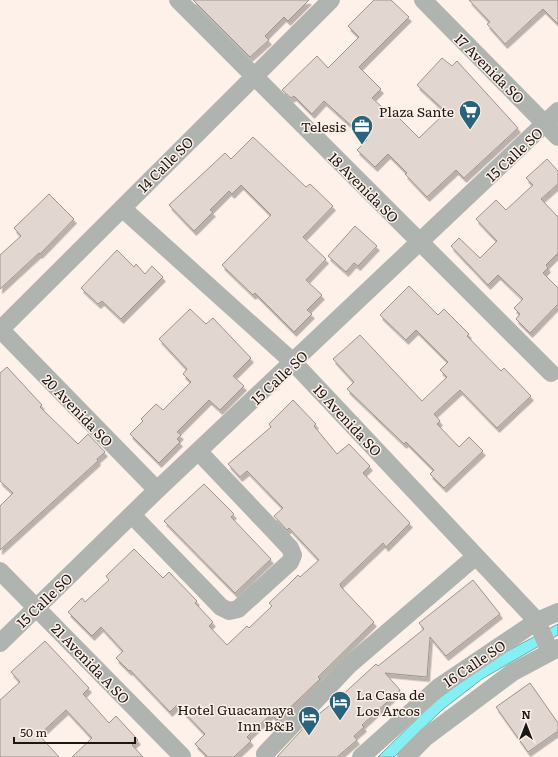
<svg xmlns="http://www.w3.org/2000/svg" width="558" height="757" viewBox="0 0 558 757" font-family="Literata,serif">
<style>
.water{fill:#85eff4;stroke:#65aeb1}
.building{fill:#e2d7d0;stroke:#9e948e;filter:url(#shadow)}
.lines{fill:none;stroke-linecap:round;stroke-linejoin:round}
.minor{stroke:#afb4b1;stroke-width:18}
.labels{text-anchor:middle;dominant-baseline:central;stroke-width:3;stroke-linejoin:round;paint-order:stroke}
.street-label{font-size:14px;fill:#1b1715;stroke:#fdf1ea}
.poi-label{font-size:14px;fill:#1b1715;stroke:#fdf1ea;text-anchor:end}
</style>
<defs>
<filter id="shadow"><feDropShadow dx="2.5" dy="4.5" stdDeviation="0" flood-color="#0004"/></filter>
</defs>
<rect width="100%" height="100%" fill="#fdf1ea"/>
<path class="water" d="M558,624V635L482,679L442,710L394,757H378L434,702L489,661Z"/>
<path class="building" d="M193,0H309L288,21L284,17L265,36L269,40L250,57Z
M374,0H391L409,17L359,67L381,89L372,98L393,117L396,115L419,138L446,112L417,85L442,58L452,66L457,61L518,128L464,178L456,170L427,197L405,174L407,173L388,154L375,167L357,150L367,140L324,101L312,114L294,96L291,98L282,90L317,56L328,68L359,37L348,26Z
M469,0H558V24L543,9L505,44L487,24L490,22Z
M253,137L306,187L310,184L333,206L303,237L326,259L306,280L322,295L307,310L312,314L294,332L255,293L253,295L222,265L271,215L241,185L232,194L229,191L210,210L213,212L194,231L169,205L225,153L231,159Z
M547,159L558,171V184L541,199L558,217V253L546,265L548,268L543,273L558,288V304L530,333L516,319L520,314L514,308L523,299L498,275L488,285L451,246L459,238L480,258L497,241L476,219L496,200L506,210L533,185L526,178Z
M49,194L74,219L40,254L39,253L0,289V255L21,236L14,228Z
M355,226L377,246L358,266L354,263L346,272L328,256Z
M117,250L134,267L136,264L145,274L152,266L163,277L121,319L102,301L98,304L81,288Z
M409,286L438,315L444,309L469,334L467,336L501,371L504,368L531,396L497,428L460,390L434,414L440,421L437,424L459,447L469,437L483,451L444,488L430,474L434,470L406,442L404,444L347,389L354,382L333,359L360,335L422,401L447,377L440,370L448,362L416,330L406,340L380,315Z
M190,309L206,324L213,318L251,358L233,376L244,386L220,410L209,400L177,432L181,435L177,439L180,442L159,463L130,434L143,421L141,419L156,404L163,410L191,382L183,374L187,369L159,339Z
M7,367L42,405L40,407L78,444L88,434L105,452L97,459L98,461L0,550V506L13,493L0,481V373Z
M293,400L316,424L314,426L337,454L349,444L370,466L363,473L410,523L386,547L383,543L340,584L341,587L374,622L318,677L320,679L277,720L271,714L247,737L251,741L234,757H208L195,744L205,734L177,705L170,712L130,670L129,671L116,658L123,651L101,627L92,636L68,612L82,598L85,602L109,580L106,576L134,549L163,578L169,572L197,601L195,603L213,622L209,626L227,645L247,626L249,628L272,606L269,603L289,584L298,575L300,577L319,560L289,528L287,530L274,516L283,508L247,471L240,477L228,464L271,427L269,424Z
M204,484L234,514L231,517L271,559L235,593L164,521Z
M473,580L500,614L446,656L430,637L427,677L385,673L400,690L362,725L364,727L354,736L357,740L337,757H277L310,721L339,698L376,664L378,666L424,629L419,623Z
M45,641L89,688L83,694L109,723L116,716L138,740L132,745L143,757H72L92,738L66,710L39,735L59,757H0V700L20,682L11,672Z
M530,683L558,723V731L528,752L496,707Z"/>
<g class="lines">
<path class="minor" d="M178,0L551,373
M423,0L558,137
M122,208L294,363L537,621L550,652
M0,329L157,490
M0,330L331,0
M132,515L221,607L229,611L238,609L290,562L293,555L290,548L199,452
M0,571L182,756
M0,643L157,490L558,111
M265,754L348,666L476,556
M361,757L439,687L537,621L558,612
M406,757L426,737L513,672L558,648"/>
</g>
<defs>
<g id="supermarket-pin" transform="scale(1.15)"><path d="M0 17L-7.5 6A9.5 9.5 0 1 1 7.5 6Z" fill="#29637c" stroke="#fdf1ea"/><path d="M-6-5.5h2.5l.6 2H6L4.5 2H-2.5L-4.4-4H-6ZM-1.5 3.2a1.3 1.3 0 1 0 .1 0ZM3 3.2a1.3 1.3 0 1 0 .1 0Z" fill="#fff"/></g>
<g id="office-pin" transform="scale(1.15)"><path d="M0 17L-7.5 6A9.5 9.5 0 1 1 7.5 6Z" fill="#29637c" stroke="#fdf1ea"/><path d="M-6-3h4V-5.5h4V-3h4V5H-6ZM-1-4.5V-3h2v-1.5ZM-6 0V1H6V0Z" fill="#fff"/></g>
<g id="hotel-pin" transform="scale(1.15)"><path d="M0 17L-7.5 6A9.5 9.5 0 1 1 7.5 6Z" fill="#29637c" stroke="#fdf1ea"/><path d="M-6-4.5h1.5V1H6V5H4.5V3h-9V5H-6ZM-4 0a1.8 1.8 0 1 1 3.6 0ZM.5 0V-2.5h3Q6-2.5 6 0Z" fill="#fff"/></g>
</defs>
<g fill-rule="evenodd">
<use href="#supermarket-pin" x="470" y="111"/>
<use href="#office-pin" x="362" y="126"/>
<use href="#hotel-pin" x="340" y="702"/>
<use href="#hotel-pin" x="309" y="717"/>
</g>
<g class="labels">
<g class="street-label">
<text transform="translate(490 68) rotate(45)">17 Avenida SO</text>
<text transform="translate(514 154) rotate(-43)">15 Calle SO</text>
<text transform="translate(165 164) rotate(-45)">14 Calle SO</text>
<text transform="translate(364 187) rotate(45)">18 Avenida SO</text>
<text transform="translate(279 377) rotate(-43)">15 Calle SO</text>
<text transform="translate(78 410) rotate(46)">20 Avenida SO</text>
<text transform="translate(348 420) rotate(47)">19 Avenida SO</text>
<text transform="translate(44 600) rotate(-44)">15 Calle SO</text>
<text transform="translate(91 663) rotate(46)">21 Avenida A SO</text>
<text transform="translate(474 663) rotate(-34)">16 Calle SO</text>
</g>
<g class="poi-label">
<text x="454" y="111">Plaza Sante</text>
<text x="346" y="126">Telesis</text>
<text x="356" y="694" text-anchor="start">La Casa de<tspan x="356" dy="16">Los Arcos</tspan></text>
<text x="294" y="709">Hotel Guacamaya<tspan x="294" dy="16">Inn B&amp;B</tspan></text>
</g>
</g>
<g transform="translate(526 725)" stroke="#fdf1ea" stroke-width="3" paint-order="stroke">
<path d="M0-3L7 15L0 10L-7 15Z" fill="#1b1715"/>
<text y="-6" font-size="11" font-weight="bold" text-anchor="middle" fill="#1b1715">N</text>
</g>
<path d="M14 737v6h121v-6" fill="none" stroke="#1b1715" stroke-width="2"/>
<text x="20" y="737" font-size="12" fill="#1b1715" stroke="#fdf1ea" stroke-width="3" paint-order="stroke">50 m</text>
</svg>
